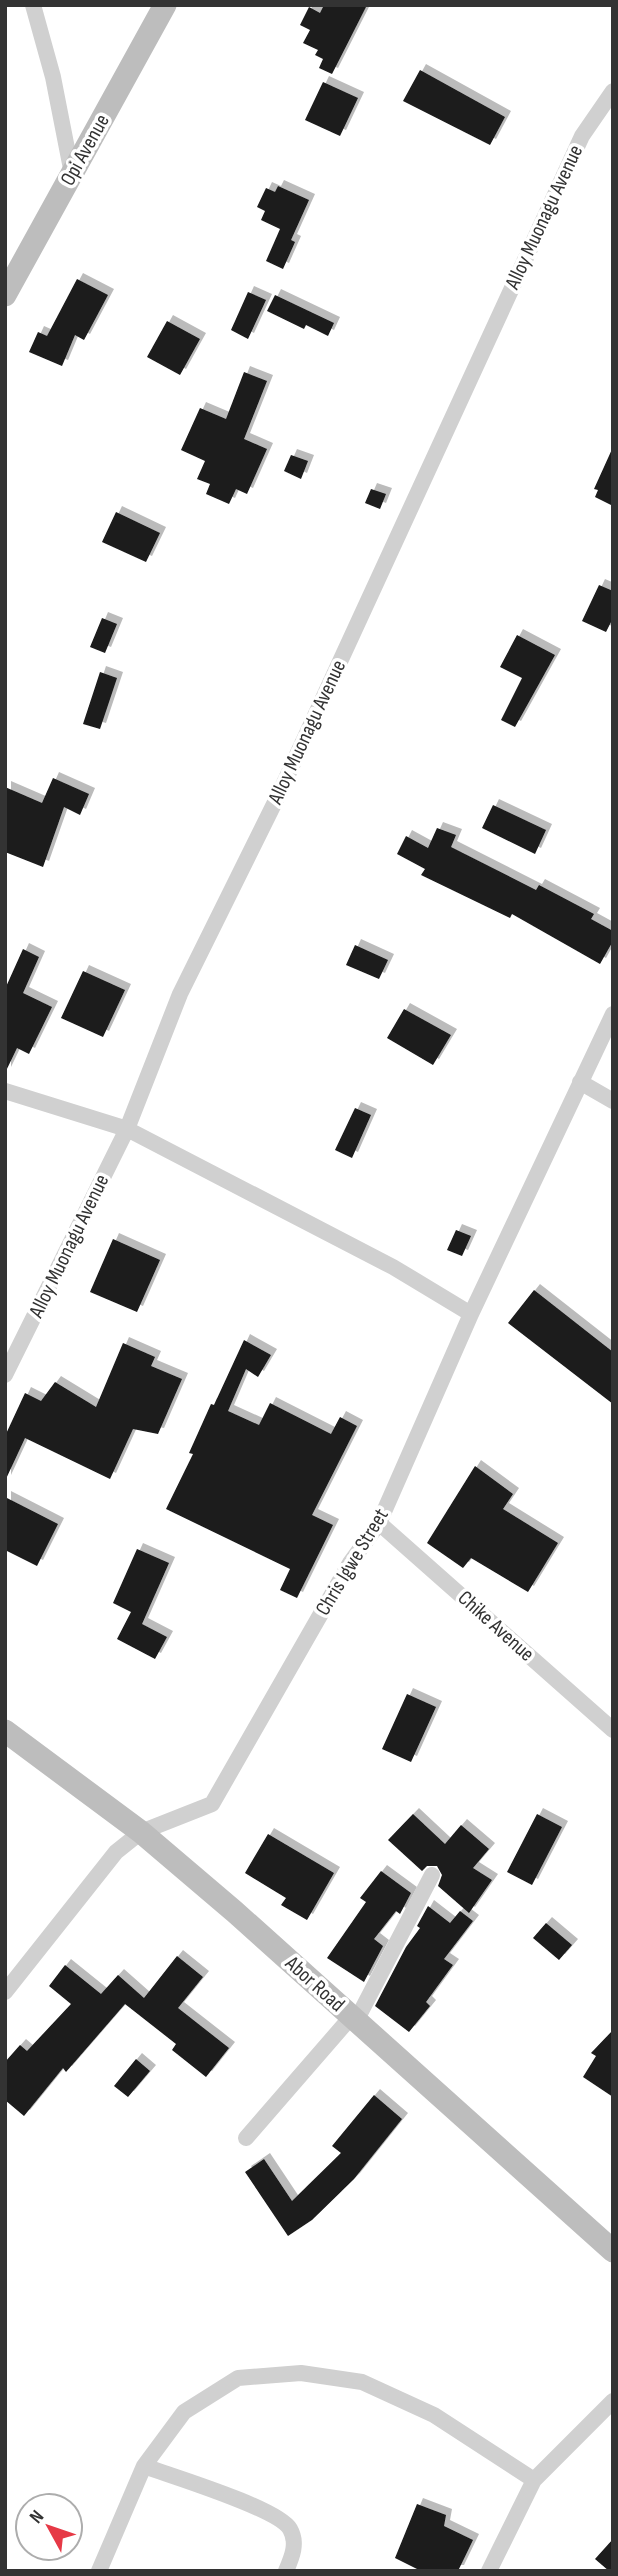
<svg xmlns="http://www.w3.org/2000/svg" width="618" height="2576" viewBox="0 0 618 2576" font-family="'Sofia Sans Condensed',sans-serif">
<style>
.building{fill:#1a1a1a;filter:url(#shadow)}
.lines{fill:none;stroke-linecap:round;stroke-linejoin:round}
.street{stroke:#d0d0d0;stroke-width:16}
.secondary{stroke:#bdbdbd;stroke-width:23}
.labels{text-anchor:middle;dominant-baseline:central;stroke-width:7;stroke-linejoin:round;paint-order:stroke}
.street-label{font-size:21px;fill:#333;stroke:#fff}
</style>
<defs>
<filter id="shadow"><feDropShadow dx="6" dy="-6" stdDeviation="0" flood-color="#0004"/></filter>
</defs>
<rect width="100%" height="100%" fill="#fff"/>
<path class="building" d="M324,5H367L332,74L319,68L323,59L315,55L318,50L303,43L310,30L300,25L309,7L320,13Z
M420,70L505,117L490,145L403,101Z
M323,82L358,98L340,136L305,120Z
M278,186L309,200L291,240L295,242L283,269L266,261L280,229L261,220L265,211L257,207L266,188L275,192Z
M77,279L108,295L84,340L75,335L62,366L29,352L38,332L47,336Z
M248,292L266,300L248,339L231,330Z
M275,295L334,323L328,336L306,325L304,329L267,311Z
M167,321L200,339L180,375L147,357Z
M244,372L267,381L244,439L267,449L247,494L236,489L229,504L206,494L210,484L197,479L205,461L181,450L200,408L226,419Z
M613,447V506L595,497L598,490L594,489Z
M291,455L308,461L301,479L284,471Z
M371,489L386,494L380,509L365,503Z
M116,512L160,533L146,562L102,542Z
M599,585L613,591V618L606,632L582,621Z
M102,618L117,624L105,653L90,647Z
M517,635L555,655L515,727L501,720L522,678L500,667Z
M100,672L117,678L100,729L83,724Z
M53,778L89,794L80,815L64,807L43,867L5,852V787L42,803Z
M493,805L546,830L535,854L482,828Z
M437,828L456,835L451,847L536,890L539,885L594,914L591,919L613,931V941L600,964L512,914L510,918L421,875L425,869L397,854L406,836L428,848Z
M355,945L388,960L379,979L346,965Z
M23,949L39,957L23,993L52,1007L29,1054L17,1048L5,1073V989Z
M83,971L125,990L103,1037L61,1018Z
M404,1009L451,1035L433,1065L387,1038Z
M355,1108L371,1115L352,1158L335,1150Z
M456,1230L471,1236L462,1256L447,1250Z
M113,1239L160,1260L137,1312L90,1292Z
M534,1290L613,1352V1404L508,1323Z
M244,1340L271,1355L258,1377L246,1369L228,1411L259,1425L270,1403L331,1434L340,1417L357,1426L312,1515L333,1525L297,1598L280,1590L290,1569L166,1509L193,1454L189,1453L211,1404L214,1405Z
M123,1343L155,1357L151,1366L182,1379L158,1434L133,1429L110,1479L25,1438L5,1481V1436L25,1393L41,1401L55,1382L96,1407Z
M475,1466L513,1494L503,1509L558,1543L528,1592L471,1558L463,1568L427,1543Z
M5,1497L58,1524L37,1566L5,1550Z
M137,1549L169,1563L142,1624L167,1637L155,1659L117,1639L131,1612L113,1603Z
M407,1694L436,1707L411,1762L382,1749Z
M413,1814L445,1844L461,1825L489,1849L473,1868L492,1880L469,1913L438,1886L442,1875L437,1866H427L422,1871L388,1840Z
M537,1814L562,1827L532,1885L507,1872Z
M268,1834L334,1873L307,1920L281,1905L286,1898L245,1873Z
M381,1871L411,1893L400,1914L396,1911L374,1939L383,1946L364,1982L327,1958L366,1902L360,1898Z
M428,1906L450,1923L460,1911L473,1921L444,1959L453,1965L426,2002L430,2006L409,2032L375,2006L406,1947L420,1928L417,1926Z
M546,1923L572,1945L559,1960L533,1938Z
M177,1956L203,1977L178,2008L229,2048L206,2077L172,2050L176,2044L125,2004L66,2072L63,2068L24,2116L5,2100V2062L20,2045L27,2051L71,2004L49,1986L65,1965L101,1994L118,1975L144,1998Z
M613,2030V2097L583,2077L596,2056L591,2053Z
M136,2059L150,2071L128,2097L114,2086Z
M374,2095L402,2119L354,2179L312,2220L288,2236L245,2172L264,2159L292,2201L341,2153L332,2146Z
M417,2504L446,2515L444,2526L473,2540L458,2571H421L395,2558Z
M613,2539V2571H609L595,2559Z"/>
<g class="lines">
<path class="street" d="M33,5L53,77L72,174
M580,1082L613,1101
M5,1091L127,1129L393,1267L471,1314
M5,1375L127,1129L180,994L279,794L582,136L613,91
M379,1523L613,1730
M5,1992L116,1852L141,1832L212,1804L350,1563L379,1523L471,1314L613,1014
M356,2021L432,1875
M246,2138L351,2017
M144,2466C171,2476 278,2508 290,2529C298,2543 292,2557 286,2571
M99,2571L144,2466L184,2412L238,2378L301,2373L362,2382L434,2415L534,2480
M489,2571L534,2480L613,2401"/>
<path class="secondary" d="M5,295L165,5
M5,1731L141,1832L235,1912L613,2251"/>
</g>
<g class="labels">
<g class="street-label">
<text transform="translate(85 150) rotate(-61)">Opi Avenue</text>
<text transform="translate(544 217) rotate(-65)">Alloy Muonagu Avenue</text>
<text transform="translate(307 732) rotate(-65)">Alloy Muonagu Avenue</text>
<text transform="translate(69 1246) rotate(-64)">Alloy Muonagu Avenue</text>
<text transform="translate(352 1562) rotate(-59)">Chris Igwe Street</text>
<text transform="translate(496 1626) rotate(42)">Chike Avenue</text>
<text transform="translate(315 1984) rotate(42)">Abor Road</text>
</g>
</g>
<rect width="618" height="2576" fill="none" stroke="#333333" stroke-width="14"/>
<g transform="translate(49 2527) rotate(310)"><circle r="33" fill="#ffffff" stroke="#adadad" stroke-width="2"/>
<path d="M0-5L12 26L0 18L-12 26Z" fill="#e63946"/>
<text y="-10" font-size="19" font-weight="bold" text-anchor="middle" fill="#333333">N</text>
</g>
</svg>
